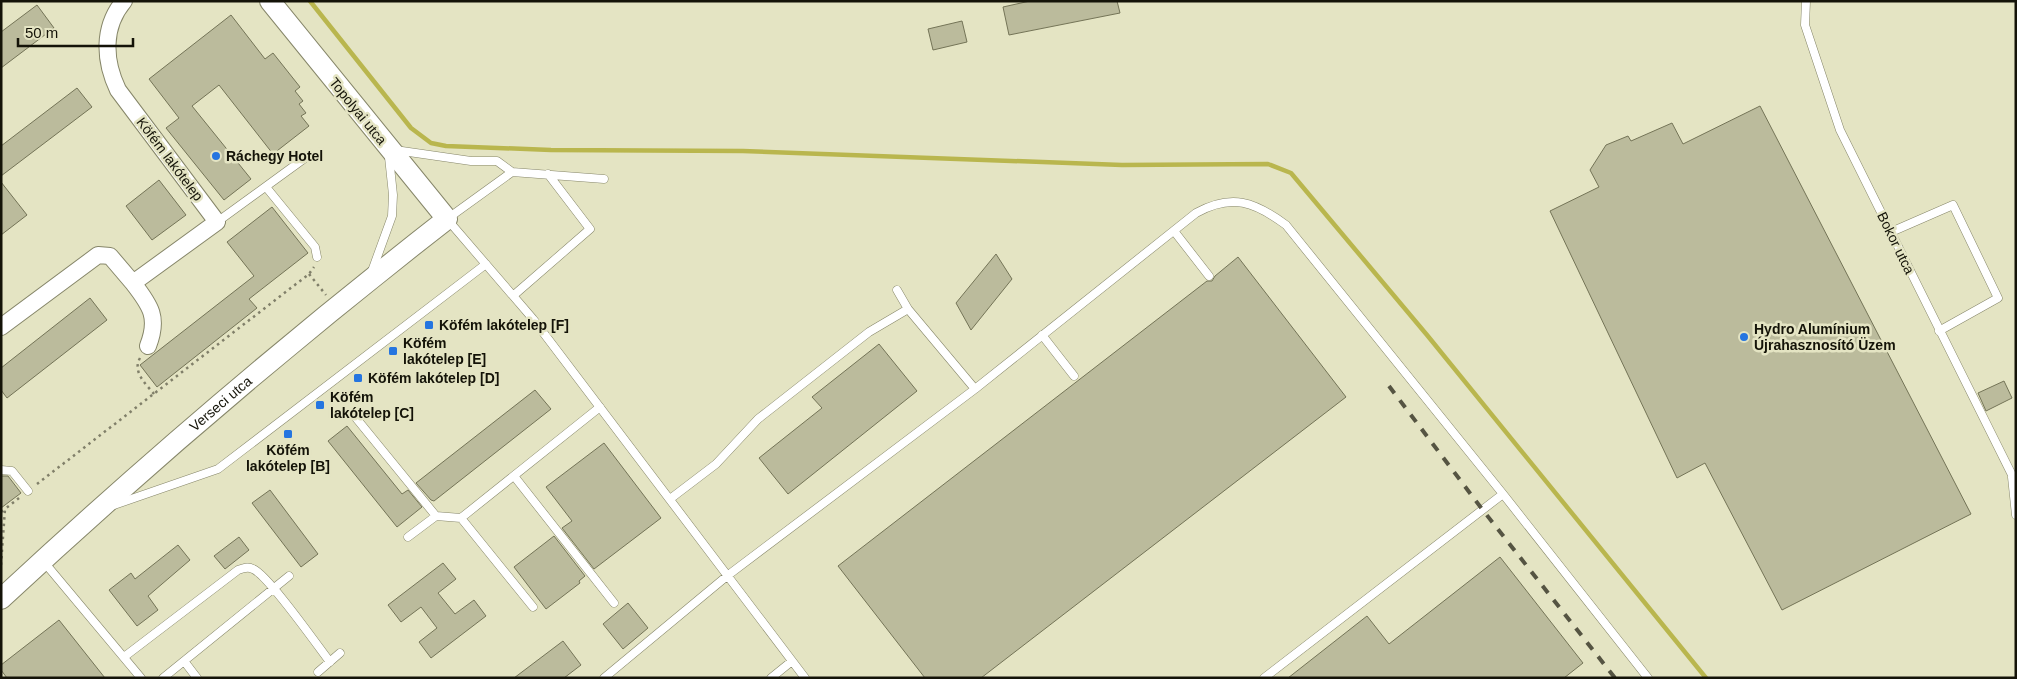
<svg xmlns="http://www.w3.org/2000/svg" width="2017" height="679" viewBox="0 0 2017 679" font-family="Helvetica,sans-serif">
<style>
.lines{fill:none;stroke-linecap:round;stroke-linejoin:round}
.stream{stroke:#b9b64e;stroke-width:4.5}
.building{fill:#bbbb9c;stroke:#747457}
.service-casing{stroke:#868669;stroke-width:9}
.minor-casing{stroke:#868669;stroke-width:18}
.tertiary-casing{stroke:#868669;stroke-width:22}
.path{stroke:#807f69;stroke-width:2.5;stroke-dasharray:2.5 4;stroke-linecap:butt}
.service{stroke:#fff;stroke-width:8}
.minor{stroke:#fff;stroke-width:16}
.tertiary{stroke:#fff;stroke-width:20}
.rail{stroke:#555442;stroke-width:4;stroke-dasharray:9 9;stroke-linecap:butt}
.poi-dot{fill:#2575e0;stroke:#e4e4c3;stroke-width:2}
.labels{text-anchor:middle;dominant-baseline:central;stroke-width:5;stroke-linejoin:round;paint-order:stroke}
.street-label{font-size:14px;fill:#141308;stroke:#e4e4c3}
.poi-label{font-size:14px;font-weight:bold;fill:#141308;stroke:#e4e4c3;text-anchor:start}
</style>
<rect width="100%" height="100%" fill="#e4e4c3"/>
<g class="lines">
<path class="stream" d="M310,1L411,128L431,143L446,146L551,150L743,151L1122,165L1268,164L1291,173L1427,335L1706,678"/>
</g>
<path class="building" d="M1030,1H1117L1120,13L1009,35L1003,7Z
M37,5L54,28L1,68V32Z
M231,15L265,59L273,53L300,87L295,91L303,101L299,104L306,113L301,116L309,126L273,154L219,85L192,106L251,179L224,200L166,128L179,118L149,79Z
M962,21L967,42L933,50L928,29Z
M77,88L92,107L1,176V146Z
M1760,106L1971,514L1782,610L1705,463L1677,478L1550,211L1599,187L1590,170L1606,145L1628,136L1631,141L1672,123L1683,144Z
M159,180L186,215L152,240L126,206Z
M1,182L27,215L1,235Z
M272,207L308,253L249,299L257,308L157,387L140,365L254,276L227,242Z
M996,254L1012,279L971,330L956,303Z
M1238,257L1346,397L981,678H925L838,566L1207,281H1212L1215,276Z
M90,298L107,320L7,398L1,390V368Z
M879,344L917,391L788,494L759,458L822,408L812,397Z
M2004,381L2012,398L1986,411L1978,393Z
M535,390L551,409L434,501L431,500L416,483Z
M347,426L402,494L408,490L422,507L397,527L328,441Z
M604,443L661,518L594,569L562,528L572,521L546,487Z
M1,476H8L21,493L1,508Z
M270,490L318,554L301,567L252,503Z
M554,536L585,576L579,581L580,583L546,609L514,567Z
M239,537L249,550L225,569L214,556Z
M178,545L190,560L148,596L158,610L137,626L109,590L131,573L135,579Z
M1500,557L1583,663L1564,678H1288L1367,616L1389,644Z
M443,563L456,579L438,593L455,614L474,600L486,616L431,658L419,642L437,628L421,607L401,622L388,605Z
M628,603L648,628L623,649L603,624Z
M59,620L105,678H7L1,670V665Z
M563,641L581,665L564,678H514Z"/>
<g class="lines">
<g class="service-casing">
<path id="service" d="M1806,1L1805,25L1840,130L2016,483
M395,150L471,161H497L512,172
M604,179L512,172L447,219L533,319L805,678
M266,187L315,247L317,257
M217,222L305,158
M1174,231L1209,276
M1891,232L1953,205L1998,298L1939,331
M372,271L392,216L393,195L389,157
M897,290L908,309L975,389
M514,295L590,229L548,174
M1042,335L1074,376
M356,418L436,516
M1,470L12,471L28,491
M514,476L614,603
M2012,477L2016,515
M670,499L716,464L758,419L869,332L908,309
M114,505L218,469L486,264
M461,518L533,607
M408,537L436,516L461,518L600,407
M44,562L141,678
M124,657L238,570C243,568 248,566 253,569C268,575 317,645 330,662
M184,661L197,678
M318,672L340,653
M163,678L289,576
M604,678L727,576L975,389L1196,213C1232,193 1255,202 1286,225L1503,494L1648,678
M771,678L792,661
M1264,678L1503,494"/>
</g>
<g class="minor-casing">
<path id="minor" d="M133,283C151,306 159,318 148,346
M1,327L98,255L110,256L133,283L217,222L118,90C104,61 102,27 124,1"/>
</g>
<g class="tertiary-casing">
<g id="tertiary">
<path id="s1" d="M1,599C144,466 293,339 447,219L270,1"/>
</g>
</g>
<path class="path" d="M309,274L326,295
M140,358C132,372 146,384 154,394
M37,484L309,274L314,267
M1,512L5,509
M1,565L5,509L19,498"/>
<use href="#service" class="service"/>
<use href="#minor" class="minor"/>
<use href="#tertiary" class="tertiary"/>
<path class="rail" d="M1389,386L1482,509L1615,678"/>
</g>
<g class="poi-dot">
<circle cx="216" cy="156" r="5"/>
<rect x="424" y="320" width="10" height="10" rx="2.5"/>
<circle cx="1744" cy="337" r="5"/>
<rect x="388" y="346" width="10" height="10" rx="2.5"/>
<rect x="353" y="373" width="10" height="10" rx="2.5"/>
<rect x="315" y="400" width="10" height="10" rx="2.5"/>
<rect x="283" y="429" width="10" height="10" rx="2.5"/>
</g>
<g class="labels">
<g class="street-label">
<text transform="translate(358 111) rotate(51)">Topolyai utca</text>
<text transform="translate(170 159) rotate(53)">Köfém lakótelep</text>
<text transform="translate(1896 243) rotate(64)">Bokor utca</text>
<text stroke="none"><textPath href="#s1" startOffset="294">Verseci utca</textPath></text>
</g>
<g class="poi-label">
<text x="226" y="156">Ráchegy Hotel</text>
<text x="439" y="325">Köfém lakótelep [F]</text>
<text x="1754" y="329">Hydro Alumínium<tspan x="1754" dy="16">Újrahasznosító Üzem</tspan></text>
<text x="403" y="343">Köfém<tspan x="403" dy="16">lakótelep [E]</tspan></text>
<text x="368" y="378">Köfém lakótelep [D]</text>
<text x="330" y="397">Köfém<tspan x="330" dy="16">lakótelep [C]</tspan></text>
<text x="288" y="450" text-anchor="middle">Köfém<tspan x="288" dy="16">lakótelep [B]</tspan></text>
</g>
</g>
<rect width="2017" height="679" fill="none" stroke="#141308" stroke-width="5"/>
<path d="M18 38v8h115v-8" fill="none" stroke="#141308" stroke-width="2.5"/>
<text x="25" y="38" font-size="15" fill="#141308" stroke="#e4e4c3" stroke-width="4" paint-order="stroke">50 m</text>
</svg>
